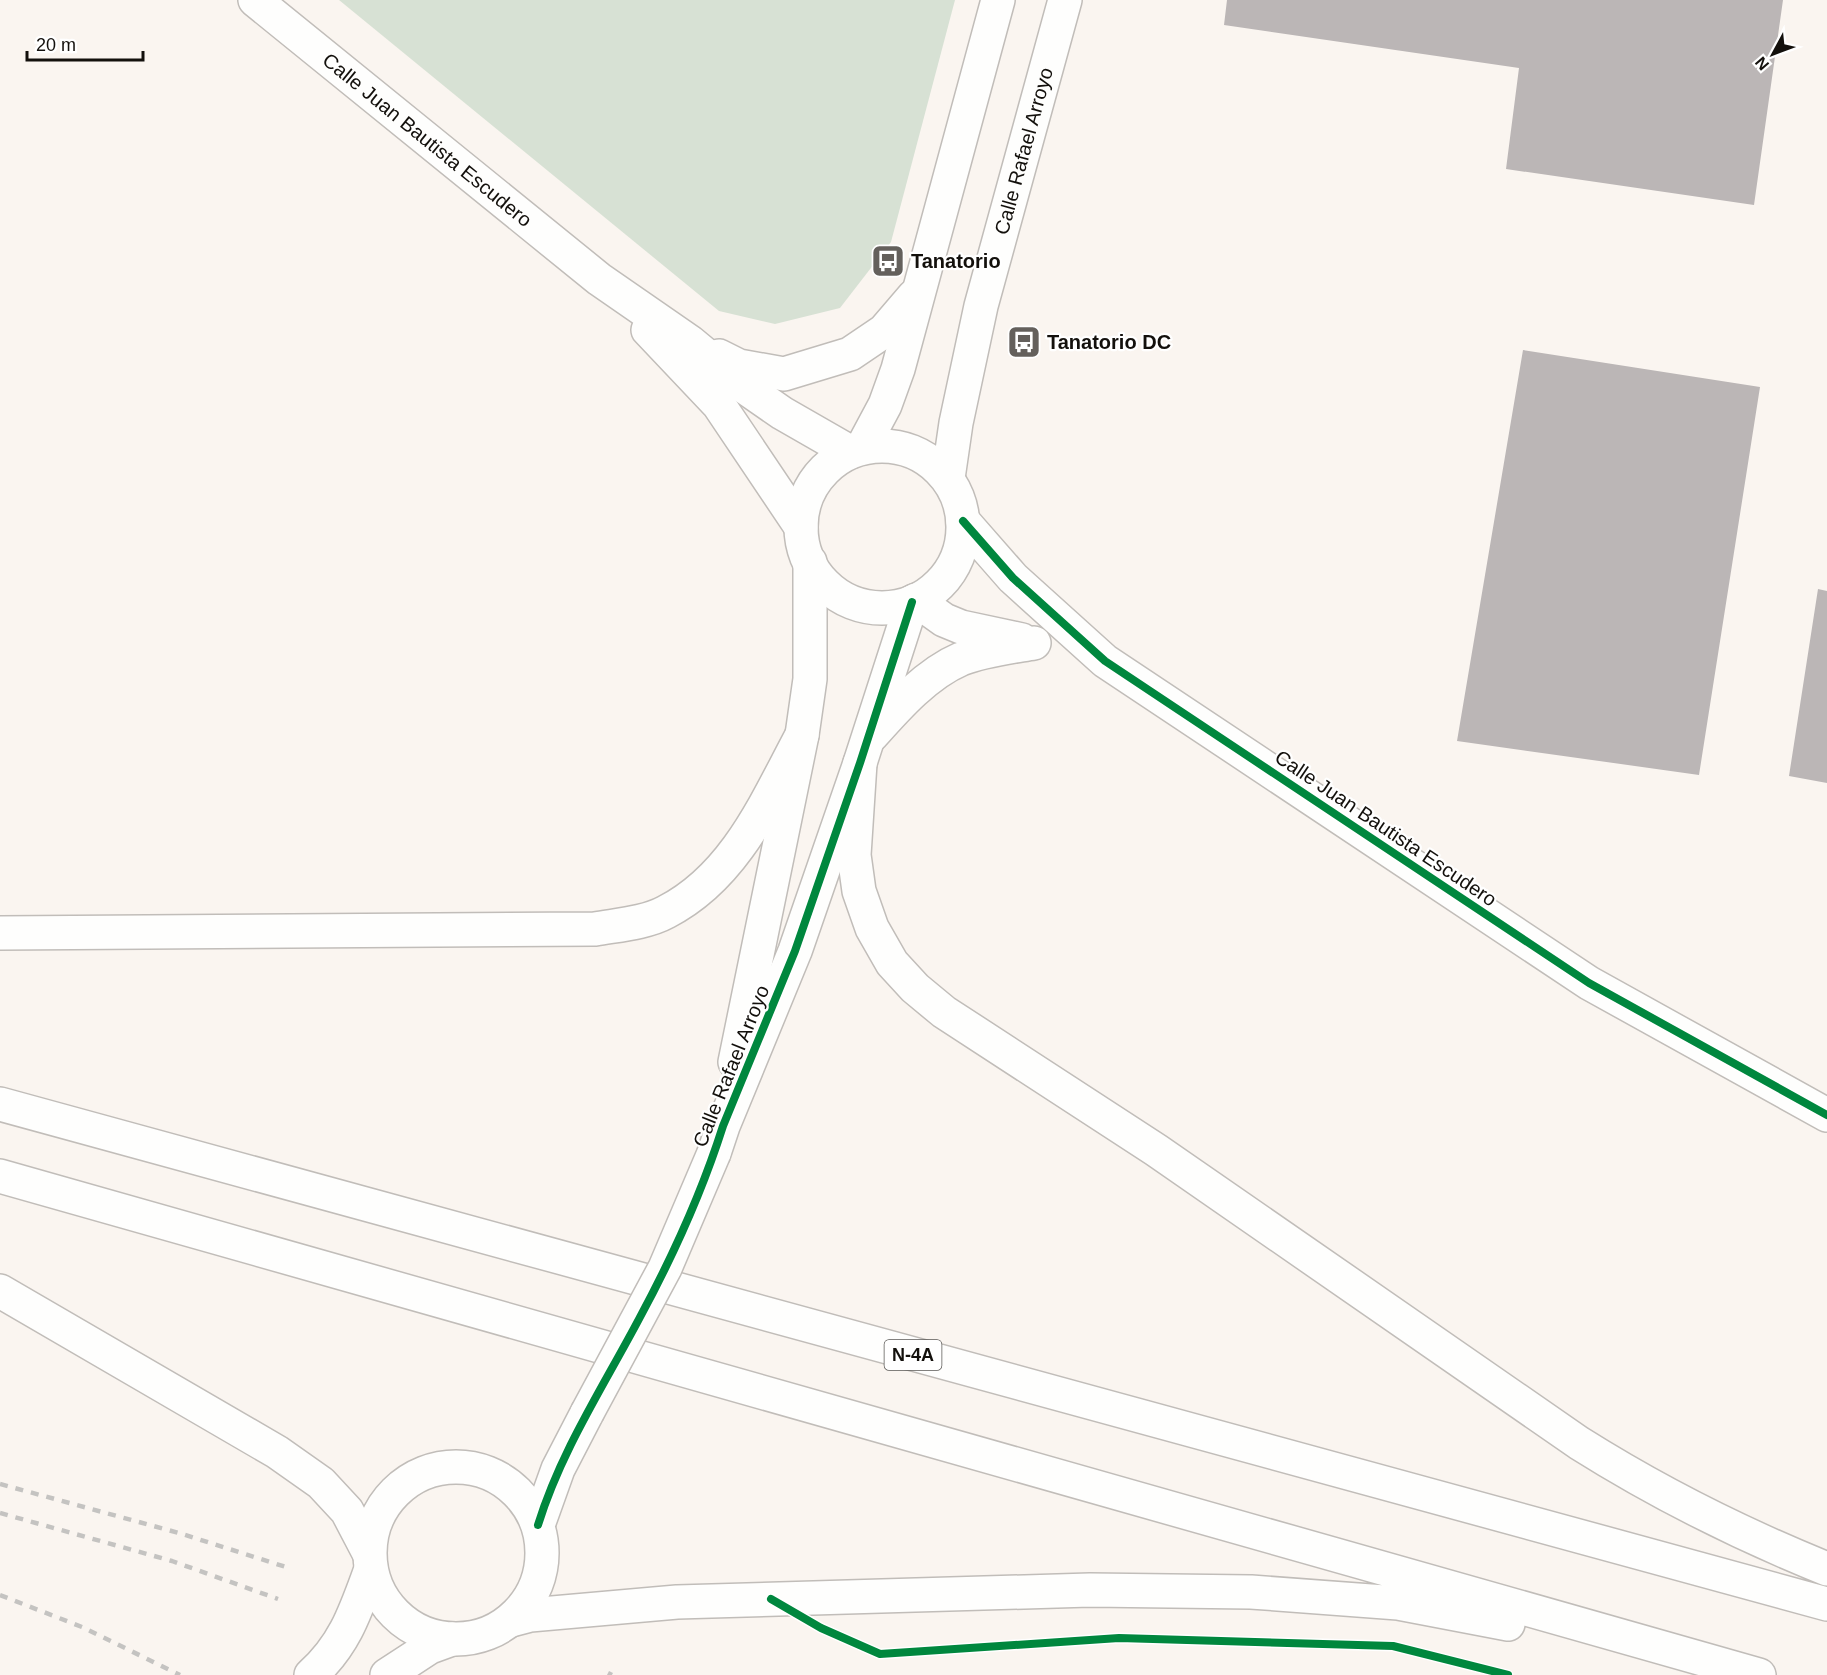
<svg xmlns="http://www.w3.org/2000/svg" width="1827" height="1675" viewBox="0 0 1827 1675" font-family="Helvetica,sans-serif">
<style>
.green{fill:#d7e1d4}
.building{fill:#bbb6b6}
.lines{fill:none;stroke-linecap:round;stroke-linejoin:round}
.minor-casing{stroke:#c1bdb9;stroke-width:36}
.major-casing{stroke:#c1bdb9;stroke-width:36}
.minor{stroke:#fefefd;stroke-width:33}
.major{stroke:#fefefd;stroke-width:33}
.rail{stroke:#c4c3c1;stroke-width:4.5;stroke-dasharray:8 8;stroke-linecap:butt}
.minor-bridge-casing{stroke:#c1bdb9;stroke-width:36;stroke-linecap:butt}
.minor-bridge{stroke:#fefefd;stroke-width:33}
.cycleway-casing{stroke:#fff;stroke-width:11}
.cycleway{stroke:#00873e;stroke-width:8}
.labels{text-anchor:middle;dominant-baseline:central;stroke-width:4.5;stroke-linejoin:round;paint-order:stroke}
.shield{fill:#fff;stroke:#5a5855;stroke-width:1.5}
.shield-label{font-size:18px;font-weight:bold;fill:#13100c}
.street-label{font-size:20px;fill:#13100c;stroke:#fff}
.poi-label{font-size:20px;font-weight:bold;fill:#13100c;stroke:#fff;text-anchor:start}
</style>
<rect width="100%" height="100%" fill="#faf5f0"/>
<path class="green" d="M339,0H955L891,242L840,308L775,324L719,311Z"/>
<path class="building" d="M1227,0H1783L1754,205L1506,169L1519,68L1224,25Z
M1523,350L1760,387L1699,775L1457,741Z
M1818,589L1827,591V783L1789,776Z"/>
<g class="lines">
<g class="minor-casing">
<g id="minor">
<path id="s1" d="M255,0L599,279L690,342L743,386L782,413L850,452"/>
<path d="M648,330L719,405L801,527"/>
<path d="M719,356L739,366L784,374L850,354L884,331L914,296"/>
<circle cx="882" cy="527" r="81"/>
<path d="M862,448L885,405L898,369L998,0"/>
<path id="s2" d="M948,478L956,423L981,306L1065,0"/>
<path d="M963,521L1013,578L1105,661L1589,983L1827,1115"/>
<path d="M916,600L944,620L961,627L1022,640"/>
<path d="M872,735C897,707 926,674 961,659C984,650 1010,647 1034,643"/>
<path d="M735,1062L802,735L810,679V562"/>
<path d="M714,1153L723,1126L795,951L860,763L912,602"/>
<circle cx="456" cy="1553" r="86"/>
<path d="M538,1525L558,1469L587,1413"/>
<path d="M311,1675C345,1645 356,1610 371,1569"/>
<path d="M387,1675L430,1647L452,1639"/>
</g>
</g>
<g class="major-casing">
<path id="major" d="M860,763L854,855L859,891L872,928L892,963L915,988L944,1012L1156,1150L1579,1443C1660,1494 1738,1533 1827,1569
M0,933L595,929C617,925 646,923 666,912C736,876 767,800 802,735
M0,1104L1827,1604
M0,1176L1759,1675
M0,1291L277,1452L321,1483L347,1511L369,1553
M511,1620L530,1615L677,1602L1090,1590L1251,1592L1398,1603L1508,1624"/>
</g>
<use href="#minor" class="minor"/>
<use href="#major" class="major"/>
<path class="rail" d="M0,1484L179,1533L289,1568
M0,1513L172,1561L278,1599
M0,1595L82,1627L180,1675
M608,1673L612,1675"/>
<g class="minor-bridge-casing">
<path id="minor-bridge" d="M587,1413L665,1268L714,1153"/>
</g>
<use href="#minor-bridge" class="minor-bridge"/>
<g class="cycleway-casing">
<path id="cycleway" d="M963,521L1013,578L1105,661L1589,983L1827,1115
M538,1525C561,1451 603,1387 639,1319C672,1258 702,1192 723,1126L795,951L860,763L912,602
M771,1599L821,1628L880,1654L1119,1638L1393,1646L1508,1675"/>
</g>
<use href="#cycleway" class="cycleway"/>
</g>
<defs>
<g id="bus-square" transform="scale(1.725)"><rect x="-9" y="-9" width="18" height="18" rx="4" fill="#64605c" stroke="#fff"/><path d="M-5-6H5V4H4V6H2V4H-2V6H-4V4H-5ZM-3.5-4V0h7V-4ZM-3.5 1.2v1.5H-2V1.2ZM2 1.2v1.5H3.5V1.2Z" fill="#fff"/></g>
</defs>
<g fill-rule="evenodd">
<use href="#bus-square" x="888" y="261"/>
<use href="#bus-square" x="1024" y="342"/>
</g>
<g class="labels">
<rect class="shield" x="884.5" y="1340" width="57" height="30" rx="4.5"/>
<g class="shield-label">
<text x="913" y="1355">N-4A</text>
</g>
<g class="street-label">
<text stroke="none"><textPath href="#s1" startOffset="222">Calle Juan Bautista Escudero</textPath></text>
<text stroke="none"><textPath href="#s2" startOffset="336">Calle Rafael Arroyo</textPath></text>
<text transform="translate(1386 828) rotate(34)">Calle Juan Bautista Escudero</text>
<text transform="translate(731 1066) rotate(-68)">Calle Rafael Arroyo</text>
</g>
<g class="poi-label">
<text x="911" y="261">Tanatorio</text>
<text x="1047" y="342">Tanatorio DC</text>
</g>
</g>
<g transform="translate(1773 54) rotate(229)" stroke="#ffffff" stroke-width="4.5" paint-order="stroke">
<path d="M0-4.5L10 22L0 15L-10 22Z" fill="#13100c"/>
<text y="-9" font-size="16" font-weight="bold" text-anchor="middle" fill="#13100c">N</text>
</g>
<path d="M27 51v9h116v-9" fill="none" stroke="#13100c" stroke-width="3"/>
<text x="36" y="51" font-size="18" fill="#13100c" stroke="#ffffff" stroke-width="4.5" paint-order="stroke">20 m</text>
</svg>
